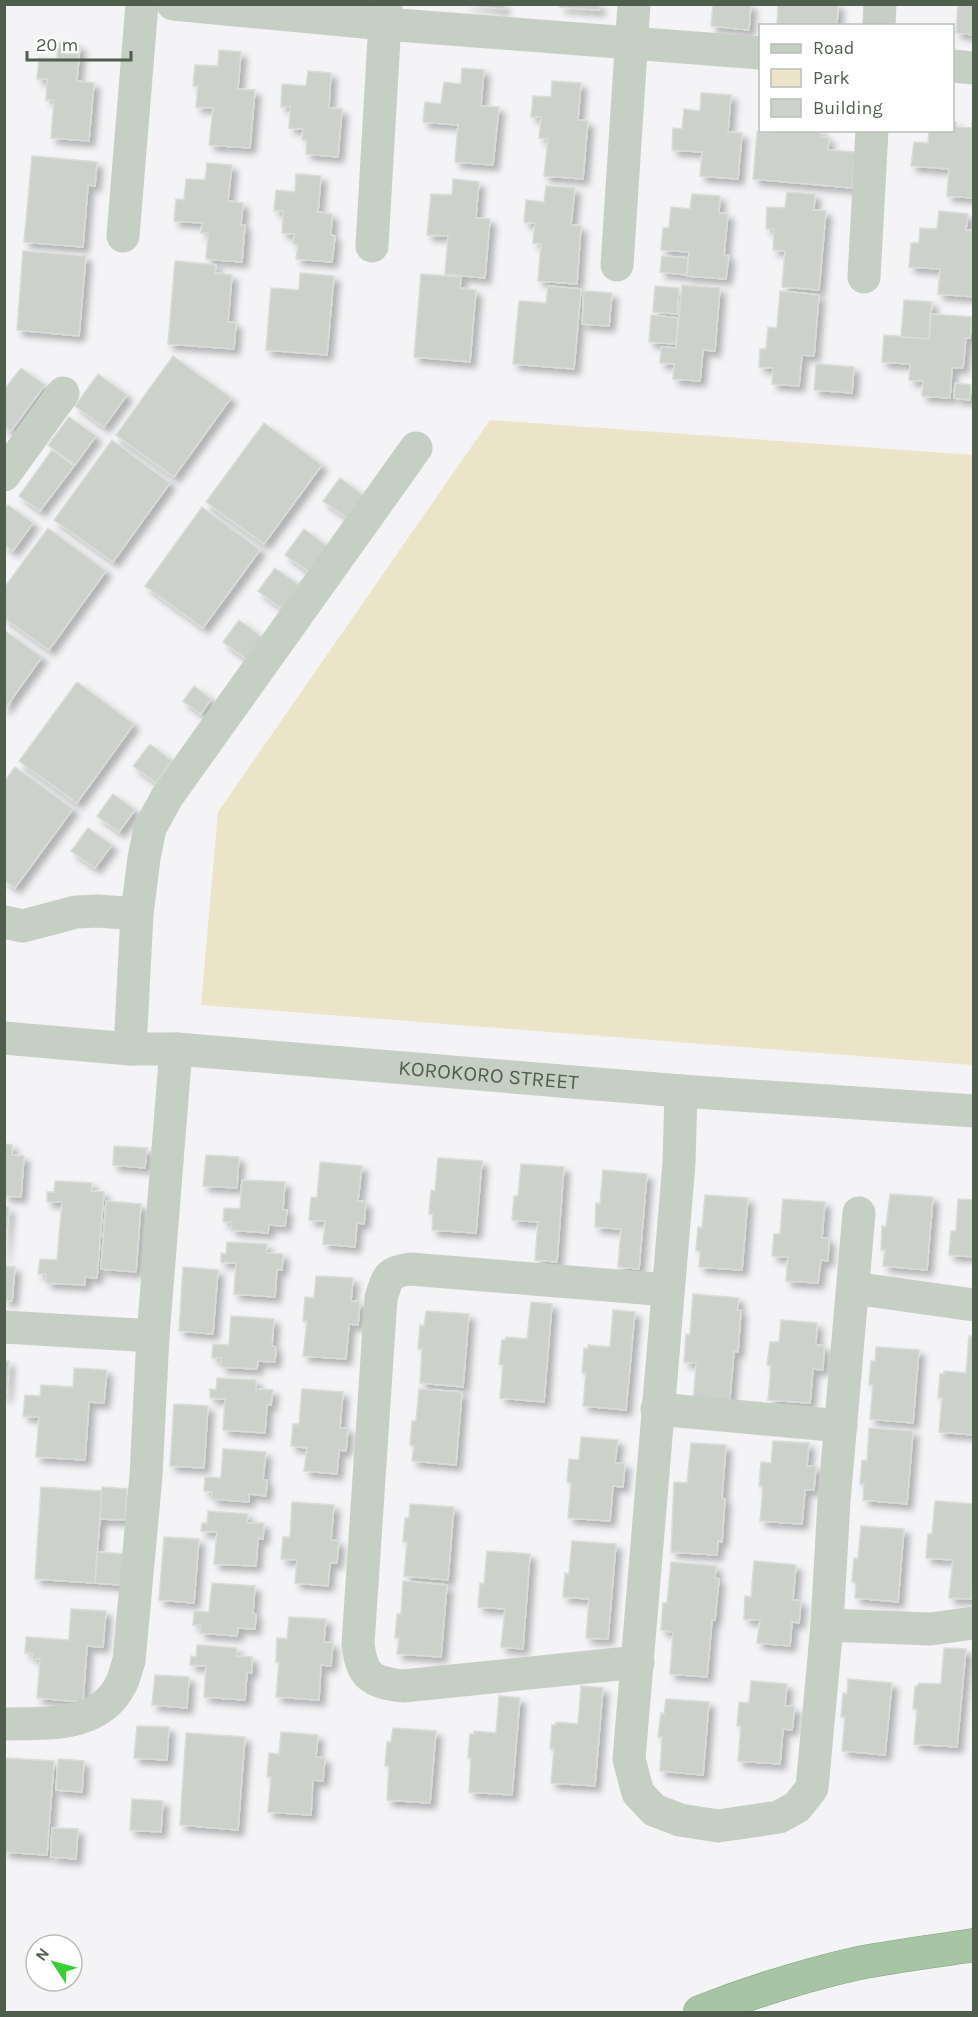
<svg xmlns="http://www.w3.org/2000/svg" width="978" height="2017" viewBox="0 0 978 2017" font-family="Karla,sans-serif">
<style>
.green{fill:#ece4c8}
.building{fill:#ccd1cb;stroke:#d8ddd8;stroke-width:1.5;filter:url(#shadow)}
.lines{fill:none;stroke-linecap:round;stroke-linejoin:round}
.trunk-casing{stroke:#80a77c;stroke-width:34}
.minor{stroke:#c5cfc3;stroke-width:33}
.trunk{stroke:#a7c4a4;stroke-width:33}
.labels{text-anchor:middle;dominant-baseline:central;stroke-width:4.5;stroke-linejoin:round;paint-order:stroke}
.street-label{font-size:21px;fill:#4f5e4d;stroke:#fff}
</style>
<defs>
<filter id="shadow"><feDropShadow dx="5.5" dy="5.5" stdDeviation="3" flood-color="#0004"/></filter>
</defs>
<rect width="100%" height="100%" fill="#f4f3f5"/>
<path class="green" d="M490,420L973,455V1065L201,1005L218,812Z"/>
<path class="building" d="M465,4H504V9Z
M560,4H600L599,10L560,7Z
M713,4H751L749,30L711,26Z
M778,4H838L837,26H777Z
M958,4H974V35L956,33Z
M58,43L80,45L77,81L94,83L89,141L51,138L54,100H46L47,79H37L39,58L57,59Z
M219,50L241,52L238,89L255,90L250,148L209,145L213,108L196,107L198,86H193L195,65L218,66Z
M462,68L484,70L481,106L499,107L493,165L455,162L458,125L423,122L425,102L441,104L444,82L461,84Z
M308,71L331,73L329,108L342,109L338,157L306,154L307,140H302L303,129L289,128L290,107H281L282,84L306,86Z
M552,81L581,83L578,120L588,121L583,179L544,176L548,139L539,138L541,117H531L533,96L551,97Z
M701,93L731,95L728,132L742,133L738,179L700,176L702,152L672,150L673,128L682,129L684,109L700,111Z
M952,121L956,122V127L972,128V123H974V198L947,196L949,169L911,166L914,142L928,143L929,130H952Z
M769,130H822L821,137L829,138L828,150L855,152L852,188L753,179L757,132L769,133Z
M32,156L97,162L95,186L88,185L83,247L24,242Z
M207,163L232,165L228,201L243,203L241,225H245L242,262L206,259L208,233H201L202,223L174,221L176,199L184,200L186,179L205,180Z
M296,174L321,176L318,212L332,214L331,235L335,236L332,262L296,259L298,245L293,244L294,234L282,233L283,211H274L276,190L295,192Z
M453,179L479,182L476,218L490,219L485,278L445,274L448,236L427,235L431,194L452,195Z
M546,186L575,188L571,225L581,226L577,284L538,281L541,244L533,243L535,223L524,222L526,200L544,202Z
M787,192L815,194L814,210L826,211L819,290L782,287L785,251L773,250L774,229H766L767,207L785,208Z
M692,194L720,196L719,213L728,214L724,255H729L726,279L687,276L689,252L661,250L663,228H669L671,207L690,209Z
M939,211L968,214L966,230L974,231V297L938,294L940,269L909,267L911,243H919L920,228L937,229Z
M23,251L86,256L79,336L17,330Z
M662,256L688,258L686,275L660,272Z
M175,261L216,265L215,273L232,275L228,322L236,323L234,349L168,344Z
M300,273L334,276L327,355L266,350L271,288L299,290Z
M421,274L461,277L460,288L476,290L470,362L414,357Z
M682,285L720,288L715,351L703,350L700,381L673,379L674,364L660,363L661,347L676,348Z
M548,286L581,289L574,369L513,364L519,301L546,303Z
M655,286L679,288L677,314L653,312Z
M584,291L612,293L609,326L582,324Z
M780,291L819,295L814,356L802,355L799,386L772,384L773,368L759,367L760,349H766L768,327L777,328Z
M904,300L932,302L929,339L901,337Z
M930,314L972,317L970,338H966L963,368H952L950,398L922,396L923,381L909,380L910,364L882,362L884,335L929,339Z
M651,315L678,318L676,344L649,342Z
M173,356L231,398L174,477L116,435Z
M816,364L854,367L852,393L814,390Z
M21,368L45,385L11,431L4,427V390Z
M98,374L127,395L104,427L75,406Z
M955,383L971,385L970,400L954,398Z
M69,417L96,436L75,465L48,445Z
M264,423L322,465L264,544L206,502Z
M112,440L170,483L113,562L54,520Z
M52,450L74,466L40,511L19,496Z
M340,478L363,495L347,518L323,501Z
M8,505L33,523L13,551L4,545V509Z
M202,507L260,550L203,628L145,586Z
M48,528L106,571L49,650L4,618V588Z
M304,529L327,546L309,572L285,555Z
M275,568L299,585L282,609L258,591Z
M239,620L262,637L246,659L223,642Z
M4,630L42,657L4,710Z
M77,682L134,724L77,803L19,761Z
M194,686L211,699L201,714L183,701Z
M150,744L172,761L156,783L133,766Z
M15,767L73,809L15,888L4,880V782Z
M113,794L135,810L119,832L97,816Z
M88,828L112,845L95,868L71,851Z
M4,1144L12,1145V1155L24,1156L21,1197L4,1196Z
M114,1146L147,1148L145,1168L113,1165Z
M206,1155L239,1157L237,1188L203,1186Z
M438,1158L482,1161L476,1233L432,1230L433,1214H429L431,1190L435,1191Z
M320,1162L362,1166L358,1201L366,1202L364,1224L357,1223L355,1247L323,1244L325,1221L309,1220L311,1197L317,1198Z
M521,1164L564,1167L557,1262L535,1260L538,1222L512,1220L514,1196H518Z
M603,1170L647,1174L639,1269L618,1267L621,1229L595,1227L596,1203L600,1204Z
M242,1180L285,1182L283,1210H287L285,1226L269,1225L268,1233L231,1230L232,1222H223L224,1208L240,1209Z
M55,1181L92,1183L91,1191L104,1192L97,1278L85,1277V1285L46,1283V1274H38L40,1259L57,1260L62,1202H47V1192H54Z
M890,1194L933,1197L927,1270L883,1266L885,1250H881L882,1226L886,1227Z
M705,1195L748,1198L742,1270L699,1267L700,1251H696L698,1227L702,1228Z
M783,1199L825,1202L822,1238H829L828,1261L821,1260L818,1283L786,1281L788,1257L772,1256L774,1234H780Z
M958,1199L974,1200V1257L949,1255L951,1231H956Z
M106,1201L141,1204L136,1272L101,1269Z
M4,1207H9L4,1260Z
M227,1242L267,1244L266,1253L283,1254L282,1270L277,1269L275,1297L234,1294L236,1263L221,1262V1253L226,1254Z
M4,1266L15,1267L12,1301L4,1300Z
M183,1267L218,1270L213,1334L179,1331Z
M316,1276L353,1278L351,1301L360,1302L358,1325L349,1324L346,1359L303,1356L307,1321H303L305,1297L314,1298Z
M693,1294L739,1298L737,1310H741L738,1352L734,1351L729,1409L693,1406L696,1363L684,1362L686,1334L690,1335Z
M531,1302L552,1304L544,1402L500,1398L503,1365L499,1364L502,1340H505L506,1337L527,1339Z
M613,1310L635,1312L626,1410L583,1406L586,1373H582L584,1348L588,1349V1345L610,1347Z
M426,1311L469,1314L463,1387L420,1383L422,1349H418L420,1325L424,1326Z
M231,1316L274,1319L272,1346L276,1347L275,1362L258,1361L257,1369L221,1367V1358H212L213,1344L229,1345Z
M781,1320L817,1323L816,1345L824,1346L823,1370L813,1369L810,1403L768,1400L771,1366L767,1365L770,1342H779Z
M969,1336L974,1337V1435L939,1432L942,1398H938L940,1374H944V1371L966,1373Z
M876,1347L919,1350L913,1423L870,1419L873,1385H869L871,1361L875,1362Z
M4,1361H9L6,1397H4Z
M74,1368L107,1370L104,1403L89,1402L85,1460L36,1457L39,1417L23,1416L25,1395L40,1396L41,1385L73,1387Z
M217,1378L256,1380V1389L273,1390L271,1405H267L265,1433L223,1430L225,1399L210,1398V1389L216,1390Z
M302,1389L343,1392L340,1428H348L346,1451L339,1450L337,1474L304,1471L307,1448L291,1446L293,1424H299Z
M419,1389L462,1392L456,1465L412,1461L414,1446L410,1445L412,1421H416Z
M174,1404L208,1406L204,1468L170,1466Z
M869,1428L913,1431L907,1504L863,1500L864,1484H860L862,1460L867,1461Z
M581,1437L618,1440L615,1463H625L623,1487L613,1486L610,1521L568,1518L571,1483L567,1482L569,1459L579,1460Z
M773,1441L809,1443L807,1466H816L814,1490H805L802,1524L760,1521L763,1486H759L761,1462L771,1463Z
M691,1443L726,1445L722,1498L725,1499L722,1542L718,1541L717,1555L671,1552L674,1482L687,1483Z
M223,1449L266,1452L263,1480H267L266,1496L249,1494V1502L212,1499V1492L204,1491L205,1477L221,1478Z
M41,1487L102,1491L95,1583L35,1579Z
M102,1487L127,1489L125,1520L100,1519Z
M935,1501L974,1504V1567L971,1599L949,1598L953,1560L926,1558L928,1534H932Z
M292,1502L334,1505L331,1540L339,1541L337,1563H330L328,1586L295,1583L297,1560L281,1559L283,1537H290Z
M410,1504L454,1507L448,1580L404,1576L407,1542H403L405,1518H409Z
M208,1511L248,1514L247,1523H264L263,1539L258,1538L256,1566L214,1564L217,1532L201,1531L202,1523H207Z
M861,1526L904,1529L898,1602L855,1598L856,1582H852L854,1558L858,1559Z
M164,1537L199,1539L194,1603L159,1600Z
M572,1541L616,1544L608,1639L586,1638L589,1599L563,1597L565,1573L569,1574Z
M487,1551L530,1554L523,1649L501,1647L505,1609L478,1607L480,1583L484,1584Z
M97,1552L123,1554L121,1585L95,1583Z
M754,1561L796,1565L793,1600L801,1601L799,1623L792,1622L790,1646L757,1643L760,1620L744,1619L745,1596L751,1597Z
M671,1562L716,1566L715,1578L719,1579L715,1620H712L707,1677L670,1674L673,1632L661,1630L663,1603H667Z
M403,1581L447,1585L441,1657L397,1654L399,1638H395L397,1614H401Z
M212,1583L255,1586L253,1613L256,1614L255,1629L238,1628L237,1636L200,1633L201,1625H193L194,1611L209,1612Z
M71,1609L106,1611L103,1647L87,1646L83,1702L37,1698L40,1659H32L33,1653H25L26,1637L69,1640Z
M289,1617L326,1619L324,1642L333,1643L331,1666L321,1665L319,1700L276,1697L279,1662H276L277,1638L287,1639Z
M197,1645L237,1648L236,1656L252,1657V1673L247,1672L245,1700L204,1697L206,1666L190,1665L191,1656L196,1657Z
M944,1648L966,1649L957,1747L914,1744L917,1710L913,1709L915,1686H918L919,1683L941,1684Z
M155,1675L189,1677L187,1708L152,1705Z
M848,1679L892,1683L885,1755L842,1751L845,1717H841L843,1693L847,1694Z
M751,1681L787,1684L785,1706L795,1707L792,1730L783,1729L780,1764L738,1761L741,1726H737L739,1702L749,1703Z
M581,1686L603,1688L595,1786L551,1783L554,1749H550L552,1725H556V1722L578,1724Z
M499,1696L520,1698L512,1795L469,1792L471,1758H468L470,1734H474V1731L496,1733Z
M666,1699L709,1702L703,1775L660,1771L662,1737H658L661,1713L664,1714Z
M137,1726L169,1727L167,1760L134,1758Z
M393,1728L436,1731L430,1803L387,1800L389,1766H385L387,1742H391Z
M281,1732L318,1735L316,1757L325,1758L323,1781L313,1780L311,1815L268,1812L271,1777H267L269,1753L279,1754Z
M186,1733L245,1737L238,1830L180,1825Z
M4,1758L54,1761L47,1855L4,1852Z
M58,1759L84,1761L82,1792L56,1790Z
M132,1799L163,1801L161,1832L130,1830Z
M52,1828L78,1829L76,1859L51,1857Z"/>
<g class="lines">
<g class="trunk-casing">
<path id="trunk" d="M700,2012C752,1992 805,1975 859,1963C897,1956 936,1951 974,1945"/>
</g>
<g class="minor">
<path d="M173,4L385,24L760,53"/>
<path d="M879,26L880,4"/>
<path d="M952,66L974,68"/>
<path d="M123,236L142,4"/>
<path d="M372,246L386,4"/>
<path d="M617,265L634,4"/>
<path d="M864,277L872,130"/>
<path d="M4,475L63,393"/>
<path d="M4,922L23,926L76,912L98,911L137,914"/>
<path id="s1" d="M4,1038L130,1049H176L681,1091L974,1111"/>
<path d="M130,1049L137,914L144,858L150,828L167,797L416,448"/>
<path d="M681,1091L679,1163L629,1759L638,1793L654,1810L680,1820L718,1826L779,1817L797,1807L812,1788L827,1625"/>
<path d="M859,1213L834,1501L827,1625L930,1629L974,1623"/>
<path d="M853,1288L974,1305"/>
<path d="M4,1327L153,1336"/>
<path d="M657,1409L841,1426"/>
<path d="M638,1662L403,1686C371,1682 362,1677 358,1644L381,1298C388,1277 387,1272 410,1269L668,1290"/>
<path d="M4,1724C46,1723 100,1728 121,1684C125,1677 126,1668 129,1661L146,1476L153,1336L176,1049"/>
</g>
<use href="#trunk" class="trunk"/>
</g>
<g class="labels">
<g class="street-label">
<text stroke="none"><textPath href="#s1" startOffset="486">KOROKORO STREET</textPath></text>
</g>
</g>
<rect width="978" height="2017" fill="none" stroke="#4f5e4d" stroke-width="12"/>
<rect x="759" y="24" width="195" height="108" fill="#ffffff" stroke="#b9bfb8" stroke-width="1.5"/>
<rect x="771" y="44" width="30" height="9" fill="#c5cfc3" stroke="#b9bfb8" stroke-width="1.5"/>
<text x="813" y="54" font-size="18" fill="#4f5e4d">Road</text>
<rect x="771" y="69" width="30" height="18" fill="#ece4c8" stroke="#b9bfb8" stroke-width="1.5"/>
<text x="813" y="84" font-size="18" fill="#4f5e4d">Park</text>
<rect x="771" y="99" width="30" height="18" fill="#ccd1cb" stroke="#b9bfb8" stroke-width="1.5"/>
<text x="813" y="114" font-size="18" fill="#4f5e4d">Building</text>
<g transform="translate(54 1963) rotate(306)"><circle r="28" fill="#ffffff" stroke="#b9bfb8" stroke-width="1.5"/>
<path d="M0-4.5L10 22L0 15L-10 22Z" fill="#38d032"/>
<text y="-9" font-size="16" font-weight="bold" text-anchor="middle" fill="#4f5e4d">N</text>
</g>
<path d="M27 51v9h104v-9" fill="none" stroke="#4f5e4d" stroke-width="3"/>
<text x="36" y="51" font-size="18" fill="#4f5e4d" stroke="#ffffff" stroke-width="4.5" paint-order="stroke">20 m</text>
</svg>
